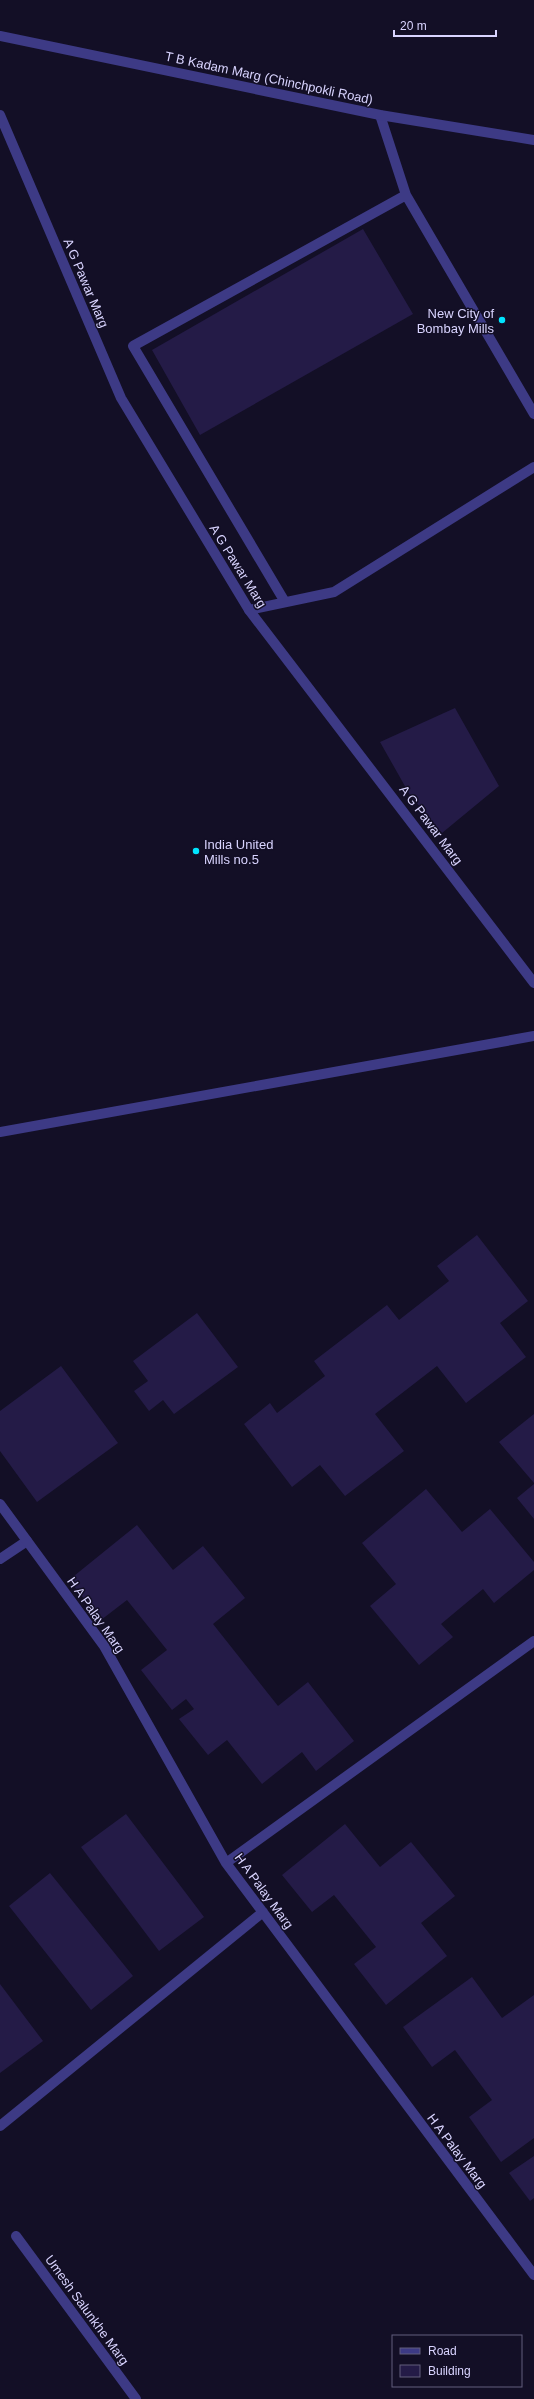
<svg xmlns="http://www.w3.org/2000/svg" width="534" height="2399" viewBox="0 0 534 2399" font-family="Helvetica,sans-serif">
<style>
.building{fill:#241b47}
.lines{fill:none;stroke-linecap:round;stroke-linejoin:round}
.service{stroke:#3d3a85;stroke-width:10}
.minor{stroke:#3d3a85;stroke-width:10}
.tertiary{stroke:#3d3a85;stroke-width:10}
.poi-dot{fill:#00e5ff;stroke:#130f26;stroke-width:1.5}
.labels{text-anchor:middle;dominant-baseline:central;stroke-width:3;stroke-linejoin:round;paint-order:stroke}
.street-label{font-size:13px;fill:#d9d4ff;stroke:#130f26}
.poi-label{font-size:13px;fill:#d9d4ff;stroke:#130f26;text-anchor:end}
</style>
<rect width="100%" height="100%" fill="#130f26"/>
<path class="building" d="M363,229L413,314L200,435L152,350Z
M455,708L499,786L442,833L410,795L380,742Z
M477,1235L528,1301L500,1323L526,1357L466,1403L437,1366L375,1414L404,1451L345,1496L320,1465L292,1487L244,1424L270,1403L277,1413L325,1376L314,1361L387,1305L399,1320L449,1281L437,1266Z
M197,1313L238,1367L174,1414L163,1400L149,1411L134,1391L148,1381L133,1361Z
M61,1366L118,1443L37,1502L0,1451V1411Z
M534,1414V1483L499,1442Z
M534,1484V1519L517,1498Z
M426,1489L462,1532L490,1509L534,1562V1570L494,1603L483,1589L441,1624L453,1637L419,1665L370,1606L396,1584L362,1543Z
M137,1525L173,1570L203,1546L245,1598L213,1624L278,1706L308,1682L354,1741L316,1771L302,1752L262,1784L227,1740L208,1755L179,1719L194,1709L186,1699L172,1710L141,1670L167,1650L127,1600L101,1620L69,1580Z
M126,1814L204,1917L159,1951L81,1847Z
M345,1824L380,1867L411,1842L455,1896L421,1923L447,1956L386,2005L354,1964L376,1947L334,1895L312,1912L282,1875Z
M50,1873L133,1976L91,2010L9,1906Z
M472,1977L502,2018L534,1995V2138L501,2162L469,2117L492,2100L455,2050L432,2067L403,2027Z
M0,1984L43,2041L0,2073Z
M534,2156V2198L530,2201L509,2173Z"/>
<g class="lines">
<path class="service" d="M380,115L406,195L534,414
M285,602L133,346L406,195
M249,610L334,592L534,467
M0,1559L27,1541"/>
<path class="minor" d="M0,1132L534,1036
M0,1504L104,1646L226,1863L534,2275
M226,1863L534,1641
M0,2126L263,1912
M16,2236L136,2399"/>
<path class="tertiary" d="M0,36L380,115L534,140
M0,115L121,398L249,610L534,983"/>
</g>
<g class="poi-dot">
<circle cx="502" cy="320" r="4"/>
<circle cx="196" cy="851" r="4"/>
</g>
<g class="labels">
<g class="street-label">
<text transform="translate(269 78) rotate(12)">T B Kadam Marg (Chinchpokli Road)</text>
<text transform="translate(86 283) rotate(67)">A G Pawar Marg</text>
<text transform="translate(238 566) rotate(58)">A G Pawar Marg</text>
<text transform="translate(431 825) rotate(53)">A G Pawar Marg</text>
<text transform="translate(96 1615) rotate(55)">H A Palay Marg</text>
<text transform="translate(264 1891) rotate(54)">H A Palay Marg</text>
<text transform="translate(457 2151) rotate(53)">H A Palay Marg</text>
<text transform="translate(87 2310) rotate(54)">Umesh Salunkhe Marg</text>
</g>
<g class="poi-label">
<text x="494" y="313">New City of<tspan x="494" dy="15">Bombay Mills</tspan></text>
<text x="204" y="844" text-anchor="start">India United<tspan x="204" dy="15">Mills no.5</tspan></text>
</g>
</g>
<rect x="392" y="2335" width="130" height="52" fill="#130f26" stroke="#625e7d"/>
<rect x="400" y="2348" width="20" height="6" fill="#3d3a85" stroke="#625e7d"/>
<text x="428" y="2355" font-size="12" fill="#d9d4ff">Road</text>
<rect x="400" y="2365" width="20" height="12" fill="#241b47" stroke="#625e7d"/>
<text x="428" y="2375" font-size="12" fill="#d9d4ff">Building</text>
<path d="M394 30v6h102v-6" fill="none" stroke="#d9d4ff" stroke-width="2"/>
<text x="400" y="30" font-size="12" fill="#d9d4ff" stroke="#130f26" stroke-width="3" paint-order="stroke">20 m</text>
</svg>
